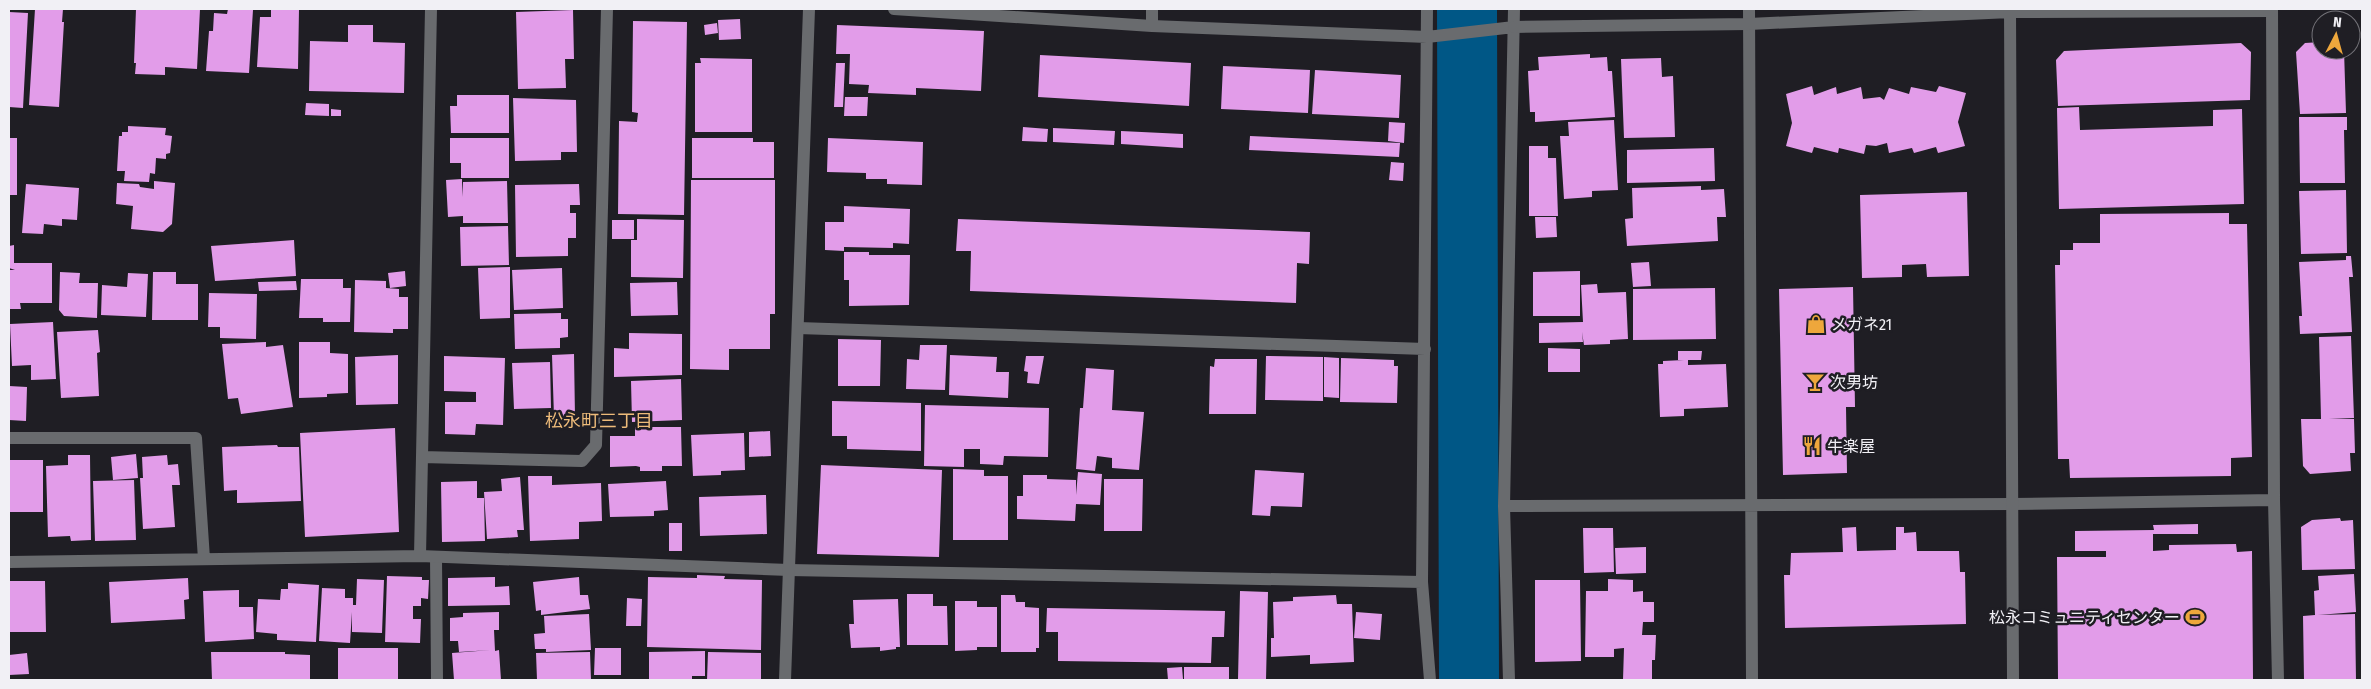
<svg xmlns="http://www.w3.org/2000/svg" width="2371" height="689" viewBox="0 0 2371 689" font-family="'Fira Sans Condensed','Noto Sans JP',sans-serif">
<style>
.lines{fill:none;stroke-linecap:round;stroke-linejoin:round}
.river{stroke:#005786;stroke-width:60}
.building{fill:#e29ce9}
.service{stroke:#696b6e;stroke-width:12}
.minor{stroke:#696b6e;stroke-width:12}
.tertiary{stroke:#696b6e;stroke-width:12}
.labels{text-anchor:middle;dominant-baseline:central;stroke-width:5;stroke-linejoin:round;paint-order:stroke}
.poi-label{font-size:16px;fill:#f1f0f5;stroke:#1f1e24;text-anchor:start}
.neighbourhood-label{font-size:18px;fill:#edbb7a;stroke:#1f1e24}
</style>
<rect width="100%" height="100%" fill="#1f1e24"/>
<g class="lines">
<path class="river" d="M1467,9L1469,680"/>
</g>
<path class="building" d="M35,9H63L62,22H64L59,107L29,105Z
M136,9H200L197,69L165,67V75L135,74L136,63H134Z
M228,9L253,10L249,73L206,71L209,31H213L214,13L227,14Z
M271,9H299L298,69L257,67L260,17H271Z
M573,10L574,59H565L566,88L518,89L516,12Z
M9,12L28,13L23,108L9,107Z
M740,19L741,39L719,40L718,20Z
M633,21L687,22L684,215L618,214L619,121L637,122L638,113L632,112Z
M717,23L718,33L705,35L704,25Z
M348,25H373V42L405,43L404,93L309,91L310,41L348,42Z
M837,25L984,31L981,91L916,88V95L868,93L869,85L849,84L850,54H836Z
M2321,42V50H2344L2346,113L2300,114L2296,52L2305,43Z
M2241,43L2251,52L2250,100L2058,106L2056,60L2064,51Z
M1590,54V58L1607,57L1608,71H1612L1615,117L1535,122V112H1530L1528,71L1539,70L1538,57Z
M1040,55L1191,63L1189,106L1038,97Z
M700,58L752,59V132H695V63H701Z
M1661,58L1662,77L1673,76L1675,137L1624,138L1621,59Z
M836,63H845L843,107H834Z
M1223,66L1310,70L1308,113L1221,109Z
M1315,70L1401,75L1399,118L1312,114Z
M1812,86L1814,95L1836,87L1837,94L1861,87L1863,99L1880,97L1884,100L1889,88L1909,94L1911,87L1936,92L1939,86L1966,93L1958,122L1965,146L1938,153L1936,147L1914,153L1912,148L1889,153L1887,143L1876,146L1866,145L1864,154L1839,148L1838,153L1814,147L1812,153L1786,146L1792,123L1786,94Z
M457,95H509V133H451L450,106H457Z
M845,97H868L867,116H844Z
M513,98L576,100L577,152H561V160L515,161Z
M306,103L329,104V116L305,115Z
M2079,107L2080,130L2213,126V110L2242,109L2244,204L2059,209L2057,108Z
M331,109L341,110V116H331Z
M2299,117H2347V130H2344L2345,183H2300Z
M1614,120L1618,190L1592,191V197L1564,199L1560,136H1569L1568,122Z
M1389,122L1405,123L1404,143L1388,141Z
M128,126L166,128L165,135L172,136L170,153L166,154V159L156,158L155,174L150,173L149,182L124,181L125,171H117L119,136H122V132H128Z
M1023,127L1048,129L1047,142L1022,141Z
M1053,128L1115,131L1114,145L1053,142Z
M1121,131L1183,134V148L1121,144Z
M1250,136L1400,143L1399,157L1249,150Z
M9,138H17V195H9Z
M450,138H509V178H461V163H450Z
M692,138H753V142H774V178H692Z
M828,138L923,142L922,185L887,184V179H866V173L827,172Z
M1529,146H1548V158H1556L1558,216H1529Z
M1714,148L1715,181L1627,183V150Z
M1391,162L1404,163L1403,181L1389,180Z
M462,179V197L463,182L507,181L508,223H463V216L448,217L446,180Z
M691,180H775V314H770V349H729V370L690,369Z
M154,181L175,183L172,224L163,232L131,229L133,206L116,204L117,183L139,184L140,187L154,189Z
M26,184L79,188L77,220L62,219V226L44,224L43,234L22,233Z
M579,184L580,205H570V213H576V238H568V256L516,257L515,185Z
M1701,186V190L1724,189L1726,217H1717L1718,241L1627,246L1625,219L1633,218L1632,188Z
M2346,190L2347,253L2301,254L2299,191Z
M1967,192L1969,276L1927,277L1926,264L1902,265V277L1862,278L1860,195Z
M844,206L910,209L909,244L893,243V248L844,247V251L825,250V222H844Z
M2229,213V224H2247L2252,457L2231,458V476L2070,478L2069,459H2058L2055,265H2060V250H2073V243H2100V214Z
M1535,217H1556L1557,237L1536,238Z
M637,219L684,220L683,278L631,277V240H637Z
M958,219L1310,232L1309,264L1297,263L1296,303L970,291L971,251H956Z
M612,220H634V239H612Z
M508,226L509,265L461,266L460,227Z
M294,240L296,276L215,281L211,246Z
M14,245V263H52V303H20L21,309H9V270H15L9,268V246Z
M844,252H869V255H910L909,305L849,306V280H844Z
M2346,256H2351L2353,277H2349L2352,332L2300,334L2299,316H2302L2299,262L2346,260Z
M1649,262L1651,286L1633,287L1631,263Z
M510,267V318L480,319L478,268Z
M562,268L563,308L514,310L512,270Z
M405,271L406,286L390,288L388,273Z
M1580,271V316H1533V272Z
M60,272L80,273L79,283H98L97,318L64,316L59,310Z
M153,272H176V284H198V320H152Z
M128,273L148,274L146,317L101,315L102,285L127,287Z
M301,279H343V288H351L350,322H323V318H299Z
M355,280L386,281V288L399,289V297H408V329H393V333L354,332Z
M296,281L297,290L259,291L258,282Z
M677,282L678,315L631,316L630,283Z
M1597,284L1598,293L1626,292L1628,339L1610,340V344L1584,345L1582,332L1583,342L1539,343V323L1583,322L1581,285Z
M1853,287L1855,407H1846L1847,473L1783,475L1779,289Z
M1715,288L1716,339L1633,340V289Z
M209,293L257,294L256,339L220,338V327H208Z
M561,313V319H568V337L560,338V348L515,349L514,314Z
M53,322L56,379L31,380V365L12,366L10,324Z
M98,330L100,352L97,353L99,396L61,398L57,332Z
M629,333L682,334V375L614,377V348L629,349Z
M2351,336L2354,418L2329,419H2354L2355,453H2350L2351,471L2310,474L2303,466L2301,419H2321L2319,337Z
M838,339L881,340L880,386H838Z
M266,342V347L283,345L293,407L241,414L238,398L228,399L222,344Z
M299,342H330V353L348,354V393L327,394V397L299,398Z
M920,345H947L945,390L906,389L907,359L919,360Z
M1548,348L1580,349V372H1548Z
M1678,351H1702L1701,360H1688V365L1726,364L1728,407L1684,409V416L1660,417L1658,364H1663V361L1684,360H1678Z
M574,354L575,417H554L552,355Z
M398,355V404L356,405L355,357Z
M950,355L997,357L996,372H1009L1008,398L949,395Z
M444,356L505,358L503,425L476,424L475,435L445,434V402H476V392L444,391Z
M1026,356H1044L1039,384L1027,383L1028,372L1024,371Z
M1266,356L1323,357V401L1265,400Z
M1324,357L1339,358V398L1324,397Z
M1341,358L1394,360V366H1398L1397,403L1340,402Z
M1215,359H1257L1256,414H1209L1210,366L1214,367Z
M550,362L551,408L514,409L512,363Z
M1086,368L1114,370L1112,410L1144,412L1139,470L1112,468V458L1097,456L1095,471L1076,469L1080,408H1083Z
M681,379L682,420L632,422L631,381Z
M9,386L27,387L26,421L9,420Z
M832,401L921,403V451L847,449V436H832Z
M925,405L1049,408L1048,457L1004,456L1003,465L980,464V449H964V467L924,466Z
M635,427H681L682,466H662V471H640V467L636,466L610,467V436H635Z
M395,428L399,532L305,537L300,433Z
M770,431L771,456L749,457V432Z
M744,433L745,470L721,471V475L693,476L691,435Z
M277,445L278,447H299L301,501L237,503V490L224,491L222,447Z
M136,454L138,478L113,480L111,457Z
M68,455H90L91,540L71,541L70,536L48,537L46,466L68,465Z
M167,455L168,465L178,464L180,485H172L175,527L143,529L140,478H143L142,457Z
M9,460H43V512H9Z
M821,465L942,470L939,557L817,554Z
M953,469L984,470V476H1008V540H953Z
M1255,470L1304,473L1302,507L1271,506L1270,516L1252,515Z
M1078,472L1102,474L1100,505L1076,504L1075,521L1017,519V496H1023V475H1047V479L1076,480V495Z
M528,476H552V485L601,483L602,521L579,522V539L530,541Z
M520,477L524,530H517L518,537L487,539L484,492L502,491L501,479Z
M1104,479H1143L1142,531H1104Z
M134,480L136,540L95,541L93,481Z
M477,481V498H484L485,541L442,542L441,482Z
M666,481L668,510L654,511V516L610,517L608,484Z
M766,495L767,534L700,536L699,497Z
M2340,518L2341,521L2353,520L2355,569L2302,570L2301,527L2312,520Z
M669,523H682V551H669Z
M2198,524V534H2153V551L2169,550V545L2236,544L2237,552L2252,551L2253,680H2058L2057,557H2106V551H2075V531L2154,530L2153,525Z
M1856,527L1857,551L1896,550V527H1904V533L1916,532L1917,551H1959L1960,572H1965L1966,624L1785,628L1784,575H1790L1791,553L1843,552L1842,528Z
M1583,528H1613L1614,572L1584,573Z
M1646,547V573L1616,574L1615,548Z
M2354,574L2356,612L2318,615L2355,614L2356,680H2304L2303,616L2315,615L2314,591L2319,590L2318,576Z
M697,575L725,576L724,579L762,580L761,650L647,647L648,577L697,578Z
M387,576L422,577V580H429L428,599L421,598V606H413V619H421L420,643L385,642Z
M495,577V587L509,586L510,605L448,606V578Z
M579,577L580,595H588L590,609L541,615V610L536,611L533,582Z
M188,578L189,599L184,600L185,619L111,623L109,582Z
M357,579L384,580L382,633L352,632V612L350,643L319,641L322,588L345,589V598H353V605H356Z
M1608,579L1633,580V592L1643,591V602H1654V622H1643L1642,635H1656L1655,660H1652V680H1623L1624,648L1614,649V657H1585L1586,591H1608Z
M1535,580H1580L1581,661L1535,662Z
M9,581H45L46,632H9Z
M288,583L319,585L316,642L277,640V634L256,632L258,599L280,600L281,589H288Z
M239,590V607H253L254,639L205,642L203,591Z
M1240,591L1268,592L1266,680L1238,679Z
M907,594H933V606H947L948,645H907Z
M1001,595H1015L1016,602H1025V607L1039,608V648H1036V652H1001Z
M1336,595L1337,604H1352L1354,662L1310,664V655L1271,657V638H1274L1273,602L1293,601V597Z
M627,598L642,599L641,626H626Z
M898,599L900,647H896V649L880,651V647L851,648L849,624H854L853,600Z
M955,601H977V607H997V647H977V650L955,651Z
M1047,608L1225,611L1224,637H1212L1211,663L1058,661V632H1046Z
M499,612V630H494L495,651L499,650L501,680H454L452,653L491,650L459,652L458,641H450V618L463,617V613Z
M1356,612L1382,614L1380,640L1354,638Z
M589,614L591,650L546,652V649H535L534,634L545,633L544,616Z
M338,648H398V680H338Z
M595,648H621V675H594Z
M705,651V676H692V680H649V652Z
M211,652H285V654L310,655V680H212Z
M590,652L591,680H537L536,653Z
M708,652L761,653V680H707Z
M27,653L29,674L9,675V655Z
M1182,667L1183,679L1168,680L1167,668Z
M1184,667H1229V679L1184,680Z"/>
<g class="lines">
<path class="service" d="M436,557L437,680"/>
<path class="minor" d="M894,9L1152,26L1427,37L1514,27
M1427,9L1422,582L1430,680
M1749,9L1752,680
M2272,9L2274,500L2278,680
M1152,26V9
M798,328L1425,349
M9,438H196L204,559
M422,457L582,461L596,445L607,9
M1504,506L2012,504L2274,500
M420,556L431,9
M9,562L420,556L789,570L1422,582
M1509,680L1504,506L1514,9"/>
<path class="tertiary" d="M2010,9L2013,680
M1514,27L1749,24L2010,12L2272,11
M785,680L809,9"/>
</g>
<defs>
<g id="shop-bare" transform="scale(1.5)"><path d="M-5-2.5h2.3a2.7 3.5 0 0 1 5.4 0H5L5.5 6h-11ZM-1.5-2.5h3a1.5 2.3 0 0 0-3 0Z" fill="#eea73c" stroke="#1f1e24" stroke-width="2.5" paint-order="stroke"/></g>
<g id="bar-bare" transform="scale(1.5)"><path d="M-6-5H6L.8 .8V4.5H3.5V6h-7V4.5H-.8V.8Z" fill="#eea73c" stroke="#1f1e24" stroke-width="2.5" paint-order="stroke"/></g>
<g id="restaurant-bare" transform="scale(1.5)"><path d="M-5-6h1v4h1v-4h1v4h1v-4h1v5L-1.5 .5V6h-2V.5L-5-1ZM5-6V6H3V1.5H1.5Q1.5-4 5-6Z" fill="#eea73c" stroke="#1f1e24" stroke-width="2.5" paint-order="stroke"/></g>
<g id="stadium-bare" transform="scale(1.5)"><path d="M0-5a6.5 5 0 1 0 0 10a6.5 5 0 1 0 0-10ZM-3.5-1.8h7v3.6h-7Z" fill="#eea73c" stroke="#1f1e24" stroke-width="2.5" paint-order="stroke"/></g>
</defs>
<g fill-rule="evenodd">
<use href="#shop-bare" x="1816" y="324"/>
<use href="#bar-bare" x="1815" y="382"/>
<use href="#restaurant-bare" x="1812" y="446"/>
<use href="#stadium-bare" x="2195" y="617"/>
</g>
<g class="labels">
<g class="poi-label">
<text x="1831" y="324">メガネ21</text>
<text x="1830" y="382">次男坊</text>
<text x="1827" y="446">牛楽屋</text>
<text x="2180" y="617" text-anchor="end">松永コミュニティセンター</text>
</g>
<g class="neighbourhood-label">
<text x="599" y="421">松永町三丁目</text>
</g>
</g>
<rect width="2371" height="689" fill="none" stroke="#f1f0f5" stroke-width="20"/>
<g transform="translate(2336 35) rotate(6)"><circle r="24" fill="#1f1e24" stroke="#737278"/>
<path d="M0-4L9 19L0 12L-9 19Z" fill="#eea73c"/>
<text y="-8" font-size="14" font-weight="bold" text-anchor="middle" fill="#f1f0f5">N</text>
</g>
</svg>
